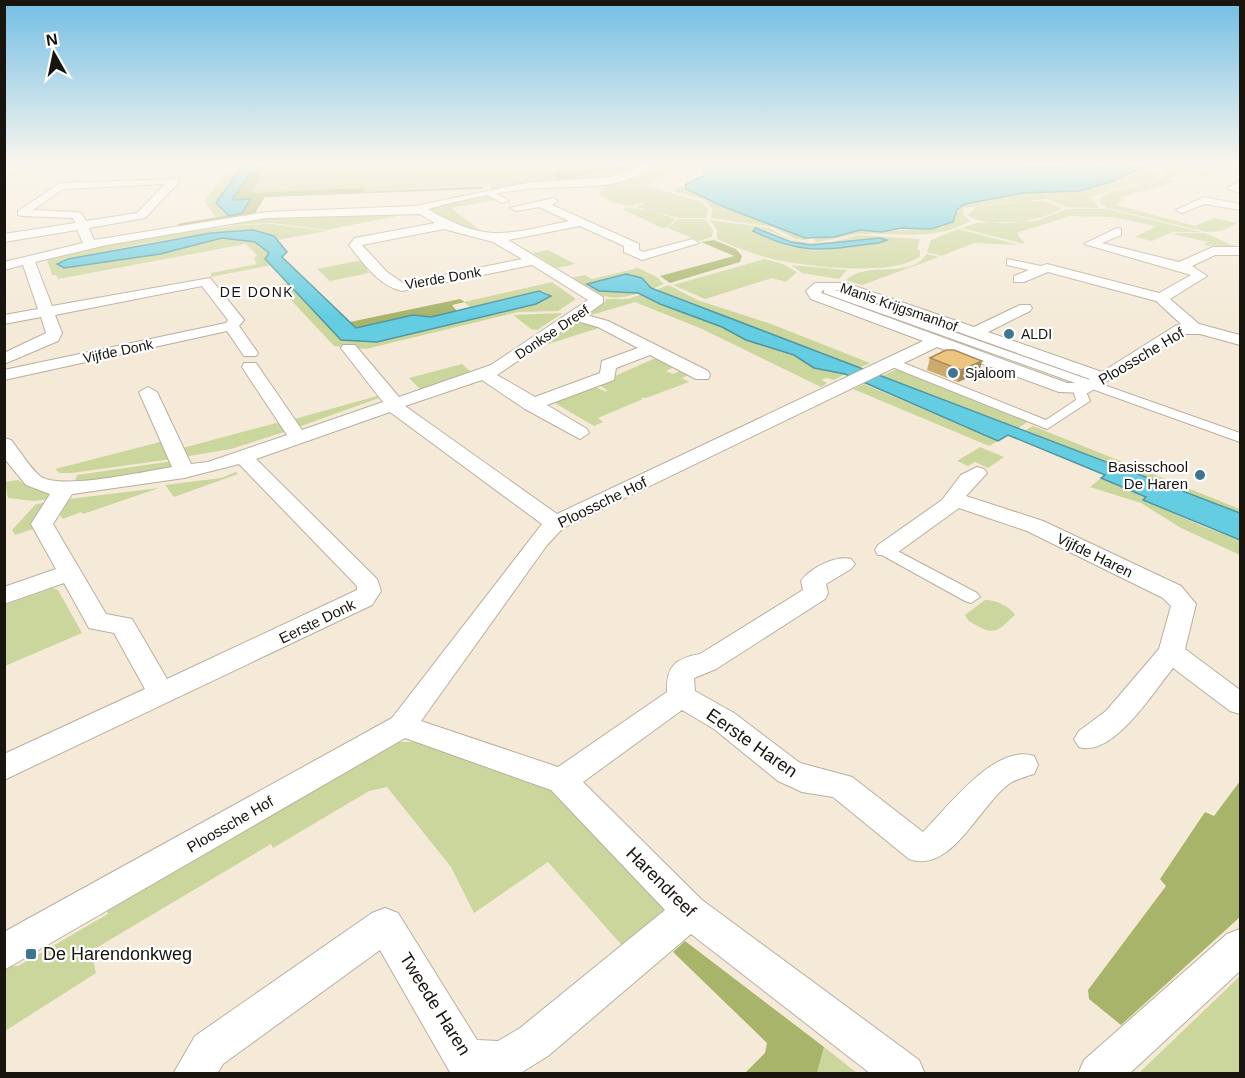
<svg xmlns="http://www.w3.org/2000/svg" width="1245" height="1078" viewBox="0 0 1245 1078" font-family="Helvetica,sans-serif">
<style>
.green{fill:#cbd69c;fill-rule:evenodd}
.forest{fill:#a7b46a}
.water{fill:#65cde1;stroke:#4e96a2;stroke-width:1.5}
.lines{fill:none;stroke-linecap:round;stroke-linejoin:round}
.pedestrian-casing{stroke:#b9af9e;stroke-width:2}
.minor-casing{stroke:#b9af9e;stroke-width:2}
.pedestrian{fill:#fff;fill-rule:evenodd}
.minor{fill:#fff;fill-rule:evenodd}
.wall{fill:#cda96d}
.shaded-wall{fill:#a78a59}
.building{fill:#eec57f;stroke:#a78a59;stroke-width:1.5}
.poi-dot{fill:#3d7690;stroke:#fff;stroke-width:2}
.labels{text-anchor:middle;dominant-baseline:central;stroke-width:4.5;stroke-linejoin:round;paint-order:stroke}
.far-street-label{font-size:14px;fill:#18140e;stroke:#fff}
.far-neighbourhood-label{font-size:14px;letter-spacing:1.5px;fill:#18140e;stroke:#fff}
.far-poi-label{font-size:14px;fill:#18140e;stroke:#fff;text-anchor:start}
.street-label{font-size:15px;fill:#18140e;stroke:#fff}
.poi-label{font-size:15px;fill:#18140e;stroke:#fff;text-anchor:end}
.near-street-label{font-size:18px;fill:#18140e;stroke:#fff}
.near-poi-label{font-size:18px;fill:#18140e;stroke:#fff;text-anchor:start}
</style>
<rect width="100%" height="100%" fill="#f5ead8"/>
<path class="green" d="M69,165H229C197,172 162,158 130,169L26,173L5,178V170L22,171Z
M232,165H243L216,203L229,216L216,218L204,201Z
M267,165L623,166L644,165L640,171L623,166L553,170L557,181L605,171L628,169L626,168L638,172L625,176L492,192L491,184L362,192L364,189L250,193Z
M648,165H694L687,172L659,177L647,186L702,202L708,209L706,218H678L637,207L649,201C631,207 617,207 600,195L601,186L597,185C613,181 640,179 648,165Z
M1168,165L1240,170V174L1220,171L1206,176L1187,173L1169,179L1174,181C1156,190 1137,191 1120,198L1124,200L1116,205L1195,226L1214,218L1237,223L1222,231L1206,232L1108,208L1099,202L1102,196L1109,192L1161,179L1165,175L1163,172L1167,171L1164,166Z
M1141,167L1156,171L1160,174L1151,181L1114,189L1089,198L1094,200L1099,208L1067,207L1048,199L1066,197L963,208V214L970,221C934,242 901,232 861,234C846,235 831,241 815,242L814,239L860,230L888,231L943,227L965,204L1023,193L1079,191L1113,181Z
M681,186L722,206L782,227L810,241L795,239L772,227L711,218L712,208L705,201L696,197L671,191Z
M490,195L496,200L451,208L485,234L458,228L426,209Z
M1026,201H1044L1062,208C1041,222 988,230 967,215L978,206Z
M630,208L649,210L675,219L668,227L662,228L622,209Z
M1067,209H1107L1201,232H1172L1152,241L1135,237L1156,226L1112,217L1070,216L1017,233L1025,244L961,228L977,223L1036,221Z
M412,213L326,230L273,223L219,225L266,217Z
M678,219H705L713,230L712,237L699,241L668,228Z
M710,220L769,228L792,240L809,243L832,242L859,235L920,239L917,250H920V256C895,278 796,266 765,257C748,252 732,246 717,239V230ZM759,228C779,233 794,245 816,246C840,246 861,237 885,242L814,251L788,246L755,232Z
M271,224L327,231L277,240C257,215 103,253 68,259L57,264L160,254L222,238L255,242L269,253L265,259L271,265L211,277V273L257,264L254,259L257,255L246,244L58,279L56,275H52L47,260L106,244L239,225Z
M958,229L1019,245L974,243L941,256L927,252L931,240Z
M1176,233H1205L1238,248L1204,245L1208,242L1173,234Z
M548,250L575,264L557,268L533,253Z
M927,254L939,257L862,285L846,280C867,260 910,280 927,254Z
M765,259L783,264L797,272L786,282L772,278L705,299L673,285Z
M362,260L369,273L330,281L317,269Z
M791,265L847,270L839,279L802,273Z
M638,268L657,277L664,284L652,289L588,283L599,291L639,293C609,304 595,294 570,278L585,275L592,279Z
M552,282L576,299L558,311L518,312L366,349L334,346L277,285L289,283L341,340L377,342L536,304L551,296L543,291L471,308L464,302Z
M669,285L697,300L771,324L870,363L859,368L655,290Z
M642,294L660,304L722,327L746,340L794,355L825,370L845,374L834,380L827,378L821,380L827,383L821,387L702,329L635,302L585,317L605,302L606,299H628Z
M563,313L537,330L531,329L513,315Z
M574,322L602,327L545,345L558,337L557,333L573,326Z
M660,356L678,365L666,371L673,374L682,370L691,374L682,378L689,382L646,398L641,397L643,399L598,418L603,422L594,426L553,402L594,386L606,392L607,390L597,384Z
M462,364L471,372L420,389L409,378Z
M899,368L1030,420L1017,429L882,376Z
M864,384L998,441L989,446L853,389Z
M377,396L379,398L296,428L291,420Z
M276,423L283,425L287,431L231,449L183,457L179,449Z
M1033,426L1240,509V513L1024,431Z
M160,442L165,443L172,459L72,473H60L55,469Z
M980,447L1004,457L988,468L975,462L968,466L957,461Z
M173,461L175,466L162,471L158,469L74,484L77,475Z
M236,472L238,474L174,497L165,485L221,478Z
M1101,478L1146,498L1144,500L1204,527L1240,540V555L1181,528L1141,503L1090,487Z
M18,480L31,488L50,493L51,499L33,501L8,498L5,482Z
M159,488L83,514L81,512L63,519L60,515L69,499Z
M49,502L36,528L15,535L12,530L36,504Z
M53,588L58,590L82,633L5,666V605Z
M985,600C996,600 1009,606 1015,615C999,629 996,637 976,625C970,622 968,621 965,615Z
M399,742H420L550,788L662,901L665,911L627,951L548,862L474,913L451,867L387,787L369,791L273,848L271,844L91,951L96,973L5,1031V966H18L108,914L106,907Z
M1240,976V1073H1139Z
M824,1047L857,1073L817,1074Z"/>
<path class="forest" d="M256,165H267L251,193L364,188L363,192L483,186V189L265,197L253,216L181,227L177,224L242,213L250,200H232Z
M620,167L630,169L611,173L605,171L557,181L552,170Z
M714,240L736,249L742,256L740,262L670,283L660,276L734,256L701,242Z
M460,299L465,302L452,305L457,311L431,317L413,315L356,328L350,322Z
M1240,781V917L1121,1025L1089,999L1088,990L1166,886L1160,879L1205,812L1214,816Z
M685,941L824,1047L817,1073H745L765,1053L767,1043L673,952Z"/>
<path class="water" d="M243,165H256L232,200L251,199L242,213L229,216L216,203Z
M710,165H1012L1040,167L1088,165L1116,170L1146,165L1113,181L1079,191L1023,193L965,204L957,210L953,222L931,229L901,228L882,232L860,230L834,237L805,238L722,206L686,189L685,185L705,175L701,168Z
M756,228L791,242L811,245L880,238L887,240L879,243C824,249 806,257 753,231Z
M253,230L274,236L287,252L282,257L356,328L413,315L431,317L539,291L551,296L536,304L377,342L341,340L265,259L269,253L255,242L222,238L160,254L64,268L57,264L68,259L211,233Z
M626,274L642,278L651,288L1240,513V540L1143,500L1146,497L1101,478L1105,475L1008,435L998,441L845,374L814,368L794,355L746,340L722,327L660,304L638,293L599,291L587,284Z"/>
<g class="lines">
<g class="pedestrian-casing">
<path id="pedestrian" d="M487,191H493L509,201L502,203L487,195Z
M824,289H832L1240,433V442L824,293Z
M891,358L1046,420L1076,400L1073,390L1074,387H1084L1090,401L1047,429L887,365L885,362Z
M886,545L977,593L980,597L971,603L965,601L880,554L878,550L880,546Z"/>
</g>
<g class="minor-casing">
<path id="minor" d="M640,165H651C627,193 562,185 527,189C494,193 460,200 428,209C488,244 505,234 569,221L539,207L516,211L510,208L553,198L558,201L552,205L639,244V250L643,252L693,239L699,243L642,260L624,252V246L580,226L508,240L603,297V303L586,315L608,321L708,371L710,375L708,379H696L650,355L616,368L614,380L547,405L587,429L589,433L580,439L525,409L482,380L405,406L557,514L923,341L811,299L806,291L815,283H846L974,327L1020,305H1030L1032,308L1030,311L988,332L1102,372L1175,326L1181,324L1156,301L1048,272L1024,282H1014V276L1029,270L1007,265V259L1041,266L1047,264L1159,293L1191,275L1084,244L1117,228L1121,229V235L1102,243L1179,262L1213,247H1240V255H1215L1192,266L1207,276L1170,299L1199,324L1240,335V345L1200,334H1183L1088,393L1059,392L937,347L563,528L547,545L421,721L558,767L667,692C666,667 675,658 700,654L803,590L801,581C810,568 836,555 851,559L855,564L851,569L826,584L828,593L825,599L716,669L694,678L695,691L734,713L800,763L852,777L923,832C948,807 995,743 1034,756L1038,765L1034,774C1027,776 1018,779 1012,782C980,802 953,875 909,859L833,797L802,792L778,781L714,729L682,710L583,782L702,900L919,1060L925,1074H871L691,934L548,1056L519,1074H451L380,950L223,1064L217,1074H173L195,1036L372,913L385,908L398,913L477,1040L498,1041L520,1028L665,910L551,790L405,738L4,970V932L392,718L542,524L390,412L256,459L377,579L381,591L372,605L4,780V754L145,689L114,633L89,628L64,583L4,604V587L56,569L31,524L50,494L26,485L4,458V438L11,440C20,451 29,467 40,476C59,491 146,471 172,467L139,392L148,387L157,392L191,464L208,462L287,435L242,367L244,363H256L302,430L383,402L341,348L343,345H355L399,397L491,365L588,300L532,265L402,291C379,286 363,263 349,245L355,238L435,223L420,214L267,218L107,245L35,262L52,306L210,278L244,320L239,326L258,353L256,356H244L227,331L4,380V370L226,323L228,320L202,286L55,315L62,333L58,341L4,364V353L46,333L41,317L4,324V315L38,309L23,265L4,270V262L83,243L77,230L4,242V234L75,223L73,218L22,216L18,215V211L60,183L178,179V183L145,218L89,228L94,240L267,212L415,206L526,183L610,177L635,170ZM165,184L137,213L86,221L81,213L77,212L33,210L63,189ZM444,229L493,242L522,259L403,283L387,272L362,245ZM823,290H840L1090,379L1084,383H1067L821,293ZM577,321L598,327L638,348L602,361L600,373L535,397L497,375ZM239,464L357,586V590L167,679L132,619L106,614L53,524L72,494L184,478Z
M1240,181V193L1227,188Z
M1204,197L1240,204V210L1205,204L1182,213L1176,210Z
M977,467L984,469L987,473L966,496L1043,521L1181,586L1196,604L1185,649L1240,690V714L1230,711L1173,668C1154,691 1113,758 1079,747L1074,739L1079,731L1106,711L1159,649L1171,606L1163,598L1027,531L959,508L894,555H878L875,550L878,545L942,500L961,475Z
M1240,929V971L1129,1074H1078L1084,1060L1227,934Z"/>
</g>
<use href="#pedestrian" class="pedestrian"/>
<use href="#minor" class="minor"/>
</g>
<path class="wall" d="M930,358L979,373L958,382L927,370Z"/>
<path class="shaded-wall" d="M982,361L979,373L958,382L961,370Z"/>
<path class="building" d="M946,350H954L982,361L961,370L930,358Z"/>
<linearGradient id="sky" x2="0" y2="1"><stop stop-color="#73bee5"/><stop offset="0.52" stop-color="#faf6ed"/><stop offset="1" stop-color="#faf6ed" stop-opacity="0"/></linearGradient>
<rect width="1245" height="316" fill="url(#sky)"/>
<g class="poi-dot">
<circle cx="1009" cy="334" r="6"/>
<circle cx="953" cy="373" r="6"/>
<circle cx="1200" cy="475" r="6"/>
<rect x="25" y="948" width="12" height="12" rx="3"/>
</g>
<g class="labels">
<g class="far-street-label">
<text transform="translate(443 278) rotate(-10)">Vierde Donk</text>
<text transform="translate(899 307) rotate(19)">Manis Krijgsmanhof</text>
<text transform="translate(552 332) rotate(-34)">Donkse Dreef</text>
<text transform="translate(118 351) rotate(-12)">Vijfde Donk</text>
</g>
<g class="far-neighbourhood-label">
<text x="257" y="292">DE DONK</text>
</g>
<g class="far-poi-label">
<text x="1021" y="334">ALDI</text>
<text x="965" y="373">Sjaloom</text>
</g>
<g class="street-label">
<text transform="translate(1141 356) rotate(-31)">Ploossche Hof</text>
<text transform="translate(602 502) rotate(-26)">Ploossche Hof</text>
<text transform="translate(1095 555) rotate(26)">Vijfde Haren</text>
<text transform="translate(317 621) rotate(-26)">Eerste Donk</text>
<text transform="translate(230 824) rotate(-30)">Ploossche Hof</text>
</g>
<g class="poi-label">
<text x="1188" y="466">Basisschool<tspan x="1188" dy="17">De Haren</tspan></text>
</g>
<g class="near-street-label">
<text transform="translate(752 743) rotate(35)">Eerste Haren</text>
<text transform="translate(661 882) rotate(45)">Harendreef</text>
<text transform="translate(435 1004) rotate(58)">Tweede Haren</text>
</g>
<g class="near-poi-label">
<text x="43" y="954">De Harendonkweg</text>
</g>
</g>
<rect width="1245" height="1078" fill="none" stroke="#18140e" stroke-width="12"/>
<g transform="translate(54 54) rotate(351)" stroke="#ffffff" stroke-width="4.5" paint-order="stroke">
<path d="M0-4.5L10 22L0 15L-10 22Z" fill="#18140e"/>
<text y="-9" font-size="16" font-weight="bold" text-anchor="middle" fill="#18140e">N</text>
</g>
</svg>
